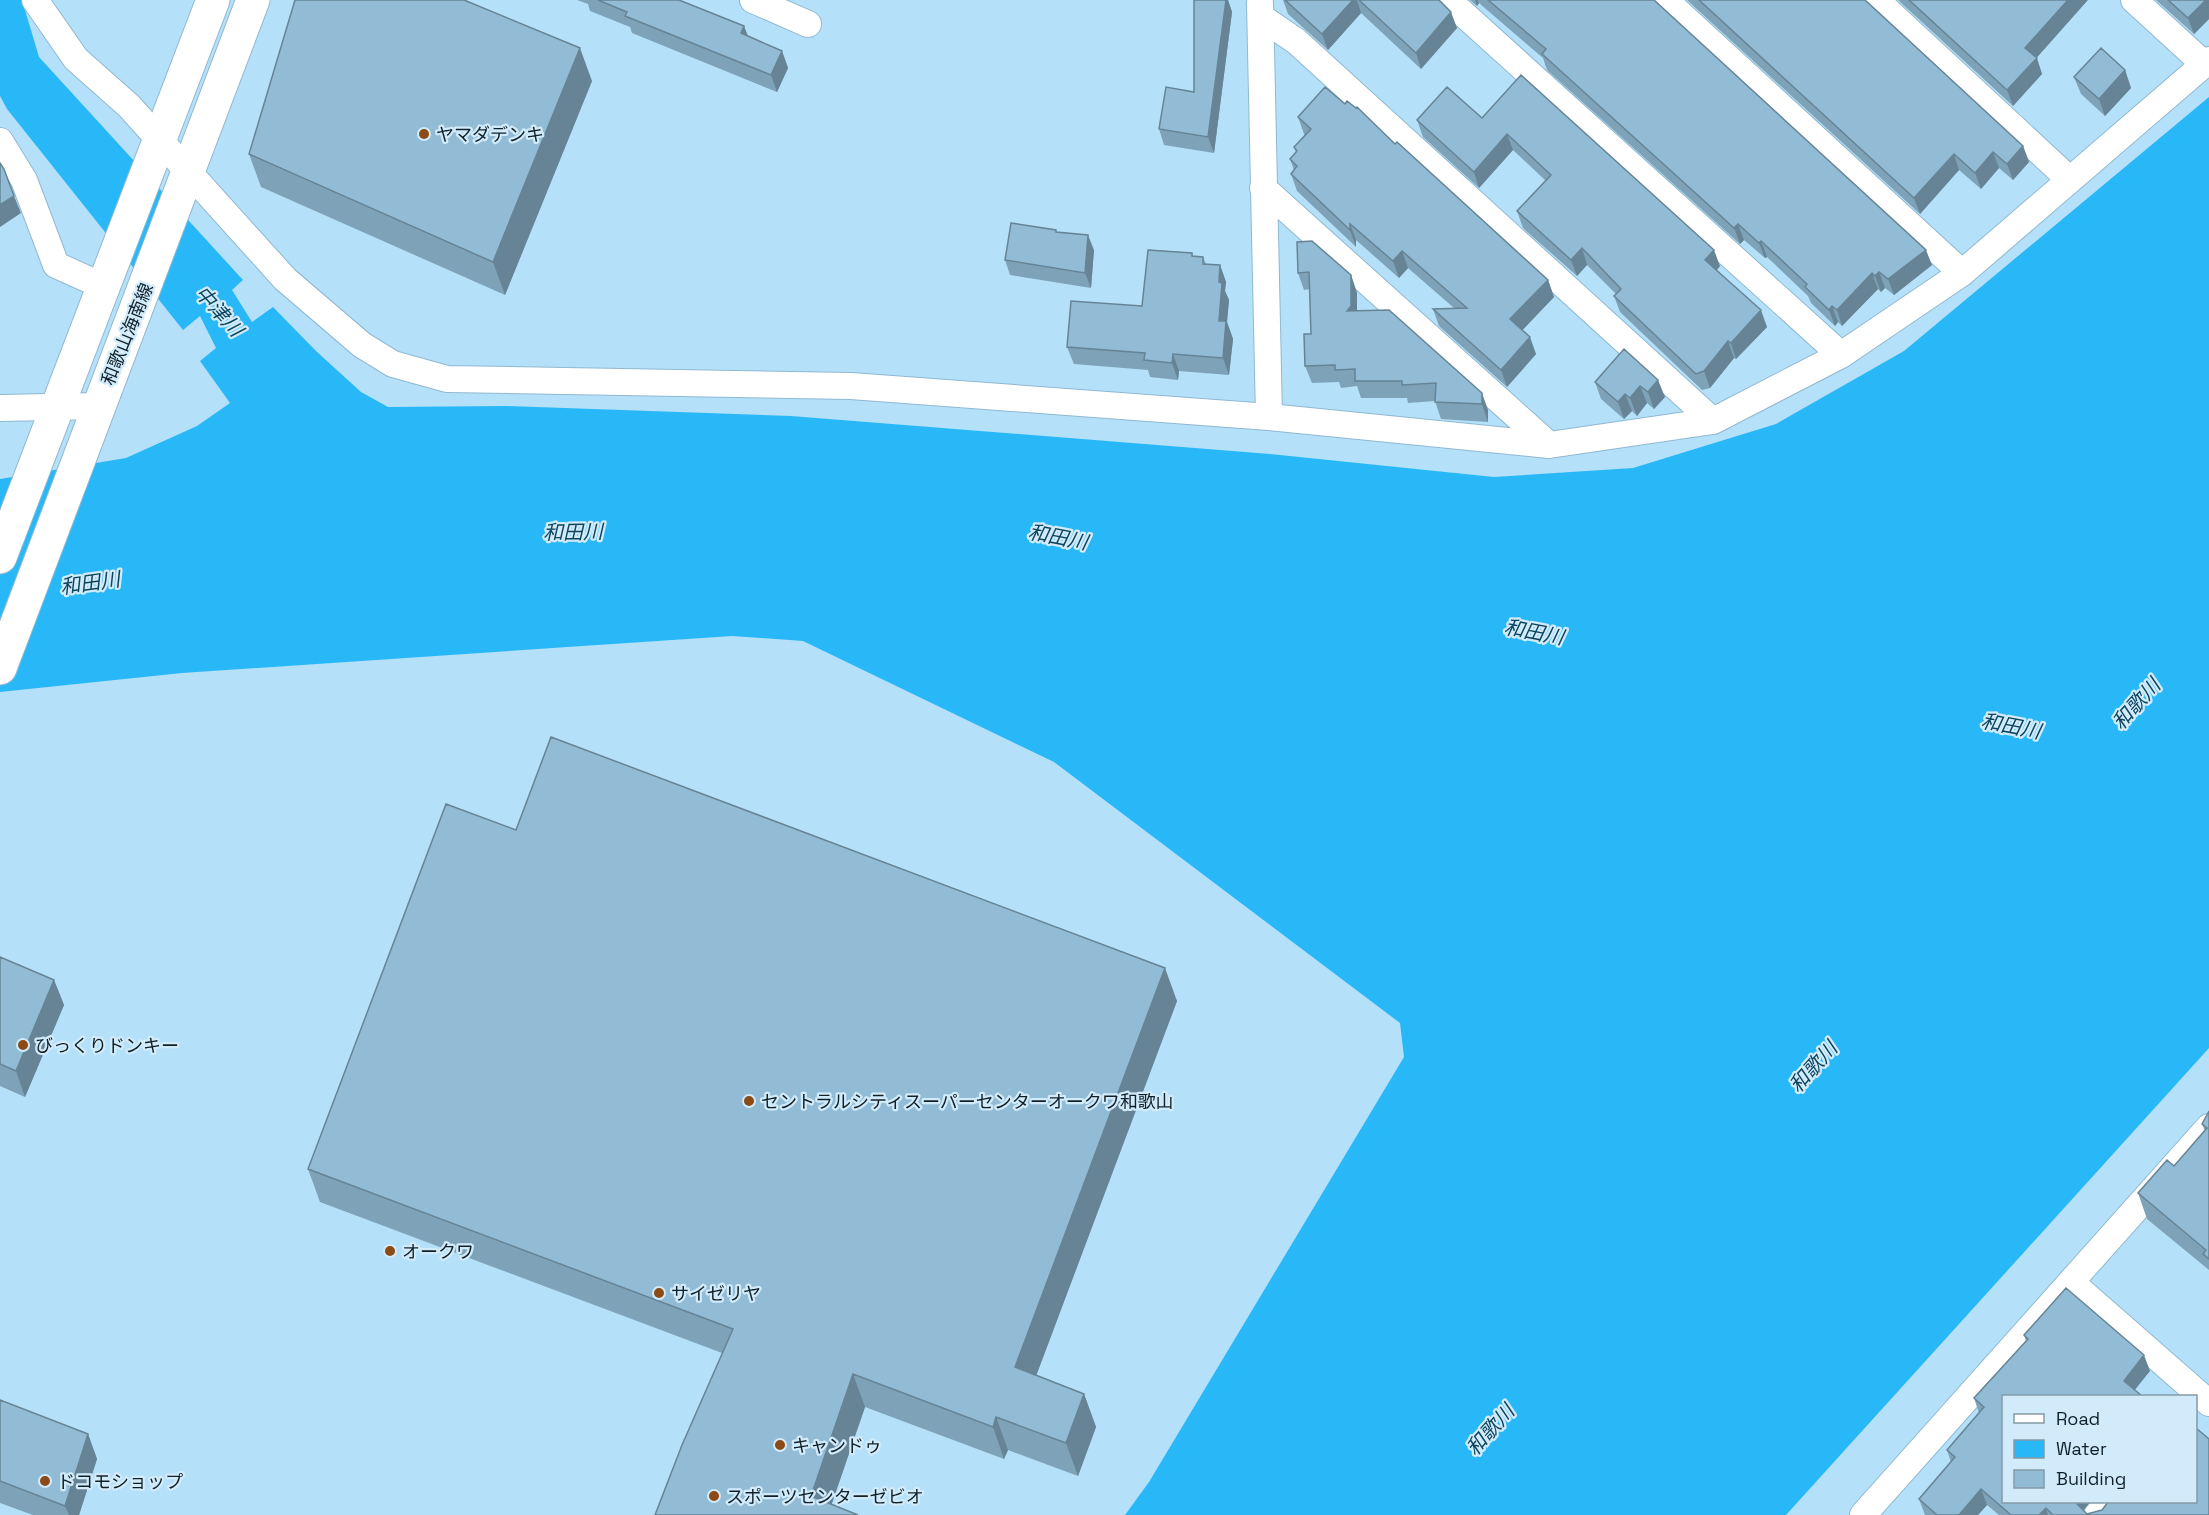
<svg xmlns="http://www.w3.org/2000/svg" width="2209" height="1515" viewBox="0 0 2209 1515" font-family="'Space Grotesk','Noto Sans JP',sans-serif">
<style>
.water{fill:#29b8f7}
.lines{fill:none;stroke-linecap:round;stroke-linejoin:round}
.street-casing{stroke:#8fb9d1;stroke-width:28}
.secondary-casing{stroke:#8fb9d1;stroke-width:35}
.street{stroke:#fff;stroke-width:26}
.secondary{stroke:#fff;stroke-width:33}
.wall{fill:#7ea2b7}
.shaded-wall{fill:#668495}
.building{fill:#92bcd5;stroke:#668495;stroke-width:1.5}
.poi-dot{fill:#8c4b16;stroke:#d1ebfa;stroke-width:2}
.labels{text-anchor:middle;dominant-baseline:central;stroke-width:4.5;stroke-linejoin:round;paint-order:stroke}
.poi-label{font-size:18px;fill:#102029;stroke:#d1ebfa;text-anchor:start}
.street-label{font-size:18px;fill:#102029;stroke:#d1ebfa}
.water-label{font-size:20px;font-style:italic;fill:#0d445e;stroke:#d1ebfa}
</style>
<rect width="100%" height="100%" fill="#b5e0f9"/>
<path class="water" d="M0,0H22L39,57L243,280L232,290L252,322L273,307L316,351L361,392L388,407L506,406L791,416L1270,454L1494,477L1633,468L1776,424L1904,351L2209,97V1048L1786,1515H1125L1149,1482L1404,1057L1400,1023L1054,762L803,641L732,636L182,673L0,692V479L126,458L197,426L230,403L200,361L216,348L200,316L183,330L7,109L0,96Z"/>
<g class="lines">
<g class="street-casing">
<path id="street" d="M35,0L76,59L129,106L285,279L362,345L393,364L447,379L851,386L1269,417L1549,445L1713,421L1841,355L1962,273L2209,60
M753,0L808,24
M1448,0L1841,355
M1665,0L1962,273
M1876,0L2069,179
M2134,0L2204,64
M1260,3L1269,417
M1261,17L1296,41L1713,421
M0,141L24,180L56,265L105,287
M1263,188L1549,445
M0,408L99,406
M2072,1283L2209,1403
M1863,1515L2209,1127
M2097,1515L2109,1502"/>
</g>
<g class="secondary-casing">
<path id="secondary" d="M0,557L213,0
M0,668L253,0"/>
</g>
<use href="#street" class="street"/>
<use href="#secondary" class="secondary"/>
</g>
<path class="wall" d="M577,0H680L744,26L748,36L782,51L788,68L777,92L632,33L630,27L590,11L588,4Z
M1194,0H1228L1232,12L1214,153L1164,145L1159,129L1194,92Z
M1283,0H1439L1457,28L1421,69L1361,13L1328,50L1288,14Z
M1470,0H1654L1932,265L1894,295L1885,288L1881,292L1878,289L1842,326L1838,322L1835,326L1811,303L1808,296L1767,257L1765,258L1744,240L1740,244L1547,70L1543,58L1479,3L1477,6Z
M1687,0H1865L2023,146L2029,162L2013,180L1999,168L1981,189L1959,170L1920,214Z
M1898,0H2087L2036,58L2042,74L2013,106Z
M2156,0H2209V19L2194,34Z
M2125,70L2131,88L2105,116L2081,94L2074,77Z
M592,81L505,295L261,187L249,154Z
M1345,104L1395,144L1548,280L1554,297L1522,330L1536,354L1507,387L1439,326L1433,309L1454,308L1408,268L1399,278L1356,240V247L1297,191L1291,174L1294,170L1290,159L1296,152L1294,147L1305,135L1304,134L1298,117Z
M1482,118L1720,266L1717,270L1767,327L1736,359L1734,358L1710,388L1702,390L1620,312L1614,296L1616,294L1587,265L1577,276L1523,228L1517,211L1546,181L1513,150L1479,188L1423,137L1417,120Z
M1057,233L1094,250L1091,288L1010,275L1005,260Z
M1297,242L1351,275L1357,293V310H1389L1488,410V422L1441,419L1435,401L1408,403L1407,398H1361L1357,386L1341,388L1339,382L1312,383L1305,366L1311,334L1310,289L1304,290L1298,273Z
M1192,253L1193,256L1203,257L1206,264L1220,265L1226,282L1225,291L1229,300L1227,322L1233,339L1229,375L1179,371L1178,380L1150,377L1148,370L1074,364L1067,347L1142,306Z
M1624,349L1665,397L1654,409L1647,403L1637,416L1632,411L1624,419L1601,399L1595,382Z
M516,830L1177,1001L1036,1376L1084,1394L1096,1427L1078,1476L1008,1450L1004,1459L865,1407L831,1505L655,1515L722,1353L320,1202L308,1169Z
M0,957L54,980L64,1005L25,1097L0,1086Z
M2209,1111V1270L2147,1219L2138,1193L2174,1166L2205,1131L2202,1124Z
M2024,1335L2150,1371L2004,1502H2090L2083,1510L2087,1514L2209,1515H1999L1987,1505L1978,1515H1925L1919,1499L1951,1462L1947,1450L1979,1413L1974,1398L2026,1341Z
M0,1400L88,1434L97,1459L79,1515H33L0,1503Z"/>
<path class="shaded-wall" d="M1226,0H1228L1232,12L1214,153L1208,137Z
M1353,0H1357L1361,13L1328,50L1322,34Z
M1475,0H1478L1479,3L1477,6Z
M2068,0H2088L2031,64L2025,48Z
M2206,0H2209V19L2194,34L2188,18Z
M1451,12L1457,28L1421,69L1416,53Z
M744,26L750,43L741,33Z
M580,48L592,81L505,295L493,262Z
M782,51L788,68L777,92L771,75Z
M2037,58L2042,74L2013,106L2007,90Z
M2125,70L2131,88L2105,116L2099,99Z
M1507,134L1513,150L1479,188L1474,172Z
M2023,146L2029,162L2013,180L2007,164Z
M1993,152L1999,168L1981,189L1975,173Z
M1954,154L1959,170L1920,214L1914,198Z
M14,196L21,213L0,227V205Z
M1350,224L1356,240V247L1350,230Z
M1738,224L1744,240L1740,244L1734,228Z
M1088,235L1094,250L1091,288L1085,273Z
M1761,241L1767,257L1765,258L1759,243Z
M1582,248L1587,265L1577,276L1571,260Z
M1714,250L1720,266L1711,276L1705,260Z
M1926,250L1932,265L1894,295L1888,279Z
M1402,251L1408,268L1399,278L1393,261Z
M1220,265L1226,282L1225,291L1229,300L1227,322L1233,339L1229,375L1223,358L1219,321V282Z
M1879,272L1885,288L1881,292L1875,276Z
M1872,273L1878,289L1842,326L1837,310Z
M1351,275L1357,293V323L1347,311Z
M1548,280L1554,297L1517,336L1510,319Z
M1832,306L1838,322L1835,326L1829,310Z
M1761,310L1767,327L1736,359L1731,343Z
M1530,337L1536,354L1507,387L1501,370Z
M1728,341L1734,358L1710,388L1704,371Z
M1173,354L1179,371L1178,380L1172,363Z
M1658,380L1665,397L1654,409L1648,392Z
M1640,386L1647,403L1637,416L1630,398Z
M1482,393L1488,410V422L1482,404Z
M1625,394L1632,411L1624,419L1618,402Z
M1165,968L1177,1001L1027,1400L1015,1367Z
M54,980L64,1005L25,1097L16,1071Z
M2144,1355L2150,1371L2130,1396L2124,1381Z
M853,1374L865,1407L828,1515L811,1496Z
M1084,1394L1096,1427L1078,1476L1066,1443Z
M996,1417L1008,1450L1004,1459L993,1427Z
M88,1434L97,1459L79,1515H69L65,1506Z
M1981,1489L1987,1505L1978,1515H1959Z
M2077,1502H2090L2083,1511L2077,1504Z
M2046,1508L2048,1515H2039Z"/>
<path class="building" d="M295,0H464L580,48L493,262L249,154Z
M598,0H679L744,26L741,33L782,51L771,75L625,16L627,12Z
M1194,0H1226L1208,137L1159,129L1166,87L1194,92Z
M1285,0H1353L1322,34Z
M1359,0H1439L1451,12L1416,53Z
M1488,0H1654L1926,250L1888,279L1879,272L1875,276L1872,273L1837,310L1832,306L1829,310L1805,287L1807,284L1761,241L1759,243L1738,224L1734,228L1542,54L1546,49Z
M1699,0H1865L2023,146L2007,164L1993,152L1975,173L1954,154L1914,198Z
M1909,0H2068L2025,48L2037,58L2007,90Z
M2168,0H2206L2188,18Z
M2101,48L2125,70L2099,99L2074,77Z
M1521,75L1714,250L1705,260L1761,310L1731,343L1728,341L1704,371L1696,374L1614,296L1621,289L1582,248L1571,260L1517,211L1551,175L1507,134L1474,172L1417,120L1447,87L1482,118Z
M1325,87L1345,104L1347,101L1356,108L1357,107L1395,144L1397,142L1548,280L1510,319L1530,337L1501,370L1433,309L1467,308L1402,251L1393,261L1350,224V230L1291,174L1297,166L1290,159L1297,151L1294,147L1311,129L1298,117Z
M0,163L4,169L14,196L0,205Z
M1011,223L1056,230V232L1088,235L1085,273L1005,260Z
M1312,241L1351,275V306L1347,311L1389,310L1482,393V404L1435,402L1436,383L1402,385V381H1355V369L1335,370V365L1305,366L1304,334H1311L1309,272L1298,273L1297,242Z
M1148,250L1192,253V256L1203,257V264L1220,265L1219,282L1222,283L1219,321H1226L1223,358L1173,354L1172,363L1144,360L1145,353L1067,347L1071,301L1142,306Z
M1624,349L1658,380L1648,392L1640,386L1630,398L1625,394L1618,402L1595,382Z
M551,737L1165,968L1015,1367L1084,1394L1066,1443L996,1417L993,1427L853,1374L811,1496L858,1515H655L682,1445L733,1329L308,1169L446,804L516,830Z
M0,957L54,980L16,1071L0,1064Z
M2209,1111V1259L2203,1254L2206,1250L2138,1193L2167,1160L2174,1166L2207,1128L2202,1124Z
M2066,1288L2144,1355L2124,1381L2142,1396H2004V1502H2077V1504L2087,1514L2102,1510L2108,1502H2196V1428L2209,1439V1515H2053L2046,1508L2039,1515H2011L1981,1489L1959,1515H1937L1919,1499L1955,1457L1947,1450L1984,1407L1974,1398L2028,1339L2024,1335Z
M0,1400L88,1434L65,1506L0,1481Z"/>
<g class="poi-dot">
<circle cx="424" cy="134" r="6"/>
<circle cx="23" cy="1045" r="6"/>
<circle cx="749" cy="1101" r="6"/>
<circle cx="390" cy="1251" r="6"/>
<circle cx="659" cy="1293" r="6"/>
<circle cx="780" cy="1445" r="6"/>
<circle cx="45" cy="1481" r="6"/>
<circle cx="714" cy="1496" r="6"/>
</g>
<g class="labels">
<g class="poi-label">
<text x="436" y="134">ヤマダデンキ</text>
<text x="35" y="1045">びっくりドンキー</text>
<text x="761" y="1101">セントラルシティスーパーセンターオークワ和歌山</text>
<text x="402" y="1251">オークワ</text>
<text x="671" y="1293">サイゼリヤ</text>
<text x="792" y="1445">キャンドゥ</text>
<text x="57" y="1481">ドコモショップ</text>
<text x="726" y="1496">スポーツセンターゼビオ</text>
</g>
<g class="street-label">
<text transform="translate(127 334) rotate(-68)">和歌山海南線</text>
</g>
<g class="water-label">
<text transform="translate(219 311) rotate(48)">中津川</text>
<text transform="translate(573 532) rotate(-1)">和田川</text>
<text transform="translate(1058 537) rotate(11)">和田川</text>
<text transform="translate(90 583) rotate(-8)">和田川</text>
<text transform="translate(1534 632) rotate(11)">和田川</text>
<text transform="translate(2136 704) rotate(-48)">和歌川</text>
<text transform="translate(2011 726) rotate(11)">和田川</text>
<text transform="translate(1813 1067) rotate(-48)">和歌川</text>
<text transform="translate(1490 1430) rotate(-48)">和歌川</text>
</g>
</g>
<rect x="2002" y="1395" width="195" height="108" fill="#d1ebfa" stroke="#849aa6" stroke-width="1.5"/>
<rect x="2014" y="1414" width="30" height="9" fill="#ffffff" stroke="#849aa6" stroke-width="1.5"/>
<text x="2056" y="1425" font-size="18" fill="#102029">Road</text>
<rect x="2014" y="1440" width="30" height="18" fill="#29b8f7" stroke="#849aa6" stroke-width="1.5"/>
<text x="2056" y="1455" font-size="18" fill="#102029">Water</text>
<rect x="2014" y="1470" width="30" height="18" fill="#92bcd5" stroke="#849aa6" stroke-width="1.5"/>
<text x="2056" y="1485" font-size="18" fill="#102029">Building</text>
</svg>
